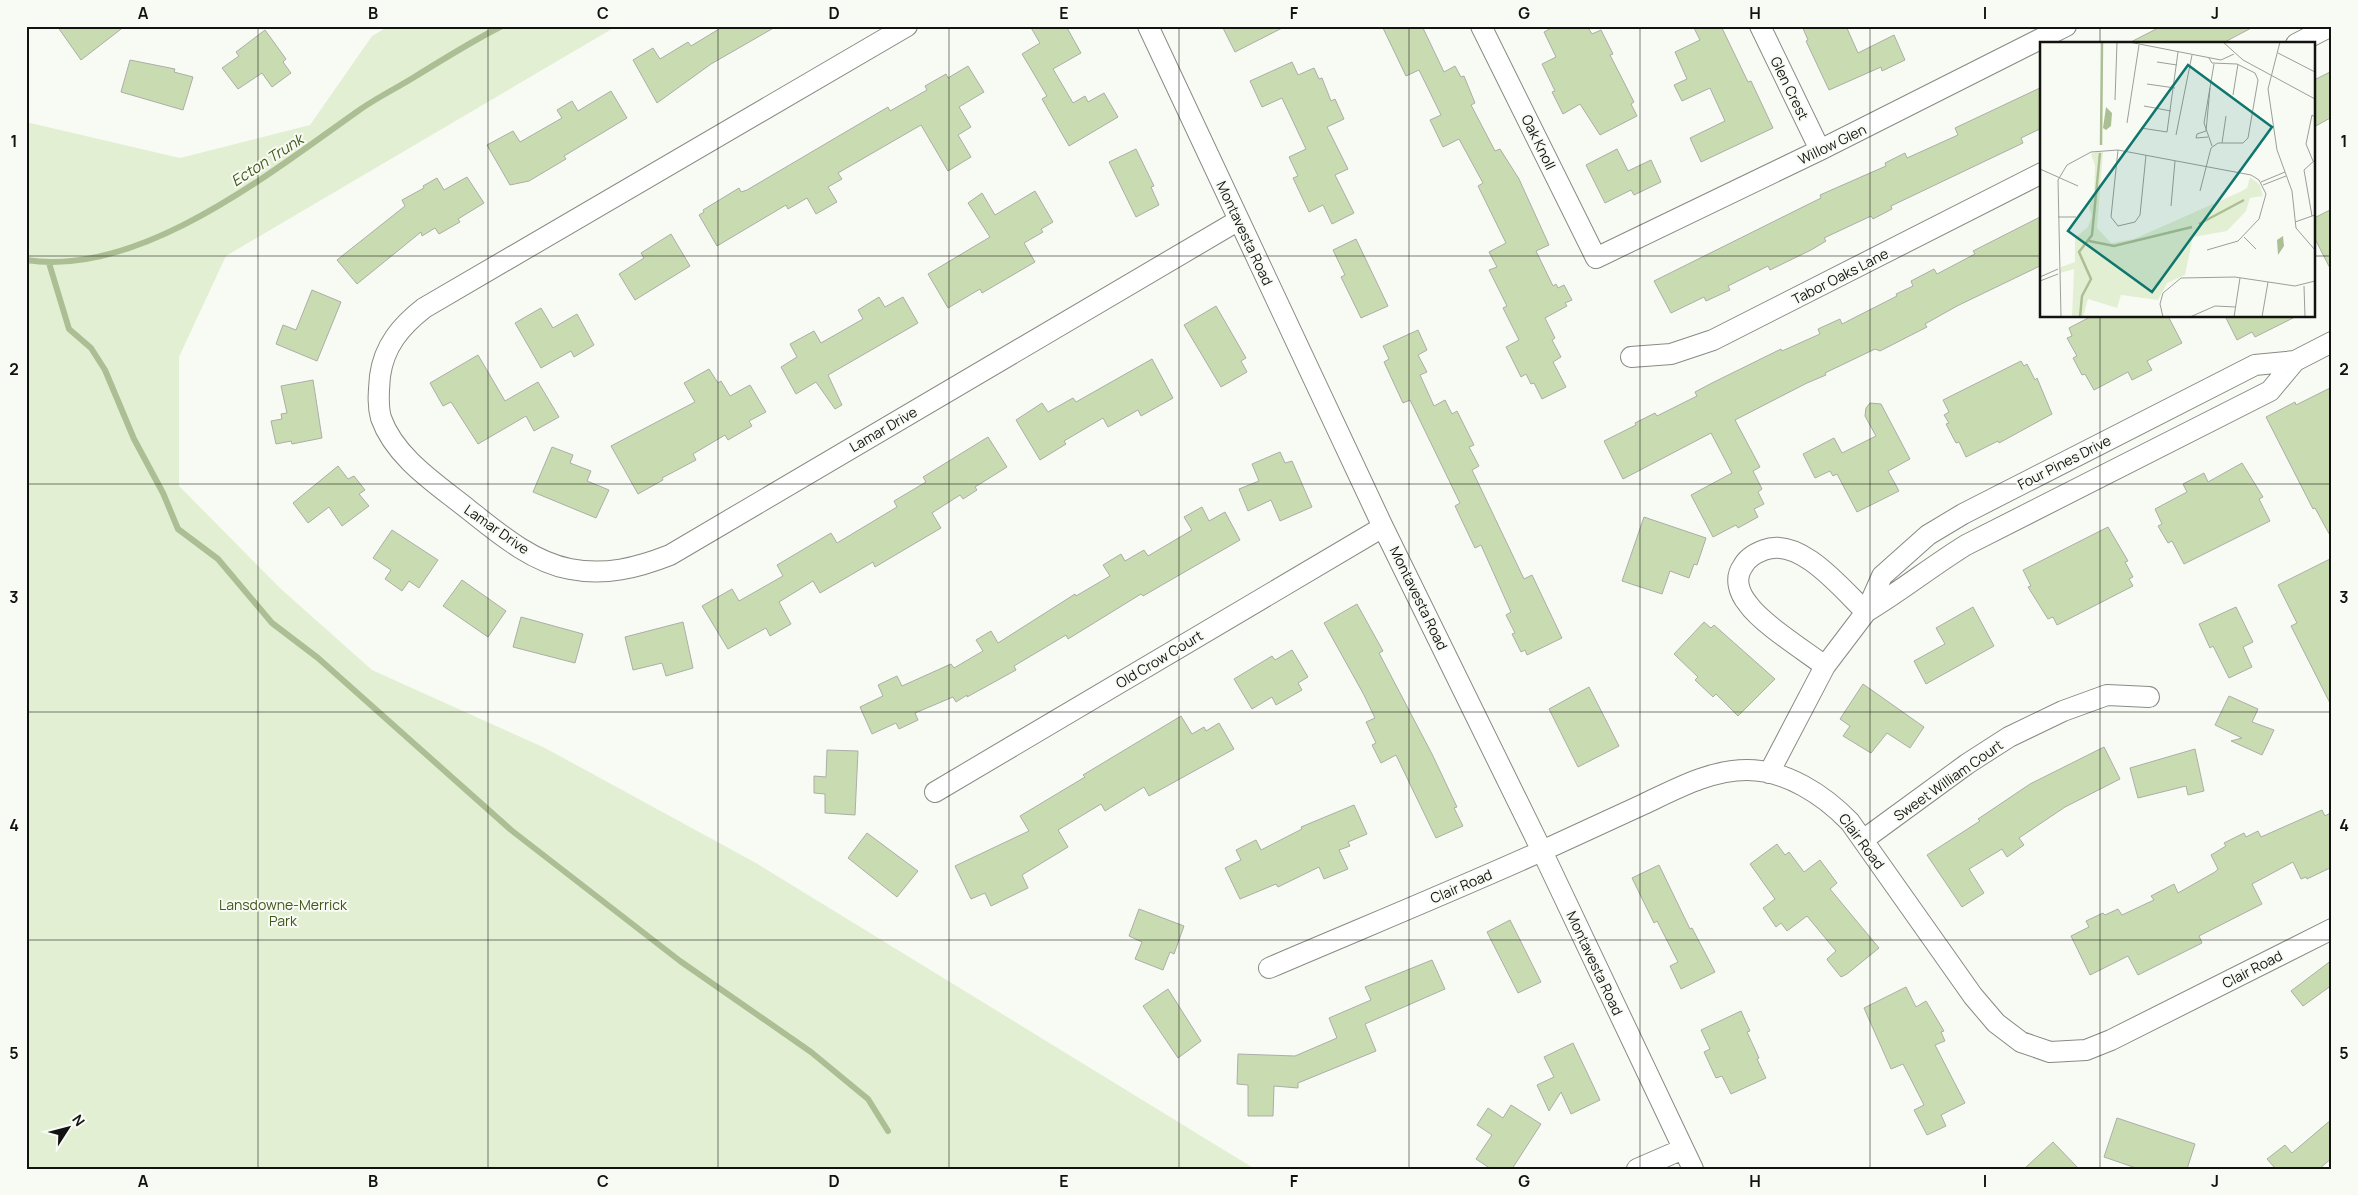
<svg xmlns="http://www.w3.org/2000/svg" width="2358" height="1195" viewBox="0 0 2358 1195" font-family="Manrope,sans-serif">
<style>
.green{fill:#e3efd3}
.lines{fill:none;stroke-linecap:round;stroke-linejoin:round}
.stream{stroke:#acbe94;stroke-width:6}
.building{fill:#c9dbb0;stroke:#acaea8}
.street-casing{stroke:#888b84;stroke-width:22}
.street{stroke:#fff;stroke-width:20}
.grid{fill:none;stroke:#121311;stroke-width:1;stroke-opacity:0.55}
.labels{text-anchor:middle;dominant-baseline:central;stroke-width:4;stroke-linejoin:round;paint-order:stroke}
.street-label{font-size:14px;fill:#121311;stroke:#f8fbf4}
.park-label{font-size:14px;fill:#415719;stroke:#f8fbf4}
.water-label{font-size:15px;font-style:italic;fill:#43591b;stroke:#f8fbf4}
.inset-river{fill:none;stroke:#acbe94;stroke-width:2.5}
.inset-road{fill:none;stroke:#9c9e99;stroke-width:1}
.view{fill:#0f766e;fill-opacity:0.15;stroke:#0f766e;stroke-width:2.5}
.inset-edge{fill:none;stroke:#121311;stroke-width:2.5}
.neatline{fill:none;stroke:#121311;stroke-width:2}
.grid-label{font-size:16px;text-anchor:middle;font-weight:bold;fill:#121311}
</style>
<rect width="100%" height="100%" fill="#f8fbf4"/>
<path class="green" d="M389,26H617L226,256L179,357V486L281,589L372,670L545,748L756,863L1255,1169H26V122L180,158L310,125L372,36Z"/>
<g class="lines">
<path class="stream" d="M26,260C139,278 270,173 358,111C376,98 397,88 416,76C444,59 472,41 502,26
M49,263L69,329L91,348L105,370L134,439L163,493L178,529L218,559L272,623L318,658L511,830L680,961L811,1052L868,1099L888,1131"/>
</g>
<path class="building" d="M57,26H125L81,60Z
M724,26H777L711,64L657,103L633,60L653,48L660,59L688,42L691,46Z
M1030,26H1066L1081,53L1053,69L1073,103L1085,96L1088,102L1104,93L1118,117L1069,146L1042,99L1047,96L1022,54L1040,43Z
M1222,26H1286L1235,52Z
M1382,26H1422L1444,72L1455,66L1461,77L1464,76L1475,103L1471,105L1495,151L1500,149L1519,179L1549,245L1536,251L1553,286L1556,284L1558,288L1564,285L1572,300L1565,303L1567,306L1545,318L1555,338L1552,340L1561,357L1553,362L1566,387L1542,399L1534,383L1531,384L1526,374L1521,377L1506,347L1519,340L1503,308L1507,306L1489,270L1497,267L1489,252L1506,243L1478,186L1483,183L1459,139L1443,147L1430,120L1441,115L1419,70L1406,76Z
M1555,26H1587L1592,34L1601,30L1613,54L1610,55L1634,102L1631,104L1637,116L1600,135L1580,104L1563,114L1552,92L1555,91L1542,64L1556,57L1544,32Z
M1693,26H1721L1748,82L1751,81L1773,128L1701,162L1690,138L1725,121L1710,88L1682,101L1674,85L1687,79L1675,52L1700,40Z
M1802,26H1846L1858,53L1894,35L1905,60L1882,71L1881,67L1829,90L1806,41L1808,40Z
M2162,26H2255L2221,44H2127Z
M265,30L286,59L283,62L291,73L272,87L262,73L238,89L222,68L239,56L236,52Z
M130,60L175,69L174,72L193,77L183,110L121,92Z
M1292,62L1298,75L1314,68L1319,79L1322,78L1331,101L1335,99L1344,119L1327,127L1348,169L1335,175L1354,213L1332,224L1323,205L1309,212L1293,178L1298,176L1289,157L1306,149L1282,98L1262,107L1250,81Z
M968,66L984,92L959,107L971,127L958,135L971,157L948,171L921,125L838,173L842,179L828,187L837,202L816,214L807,198L788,209L786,205L717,246L699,215L704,212L703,210L739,188L741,192L747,190L888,107L890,111L927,90L925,86L946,74L948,78Z
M2332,71V117L2314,127V80Z
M2042,87V128L2021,138L2023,143L1891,206L1892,209L1873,219L1871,216L1824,238L1826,241L1811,250L1770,270L1768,266L1728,286L1730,290L1706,301L1704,297L1671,313L1654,281L1821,198L1820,195L1886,166L1885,163L1905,153L1907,158L1958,135L1955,128Z
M611,91L627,118L564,156L566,159L529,181L510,185L487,145L513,131L520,142L562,118L557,110L572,101L578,111Z
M1136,149L1154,186L1151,187L1159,205L1136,217L1109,162Z
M1617,149L1628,171L1651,160L1661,182L1634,195L1631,190L1605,203L1586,165Z
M467,177L484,203L458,219L460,222L439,234L435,228L422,236L421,232L357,284L337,260L405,206L402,200L424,188L423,186L437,178L444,190Z
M1035,191L1053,222L1041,229L1043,232L1024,243L1035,262L982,293L980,289L948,308L928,274L990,237L968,203L982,193L995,215Z
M2332,209V272L2314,237V218Z
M2042,216V265L1957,306L1925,324L1927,327L1880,351L1875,349L1825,373L1826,375L1807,383L1735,420L1760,467L1753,471L1762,489L1758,492L1764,504L1754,509L1758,517L1738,528L1736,525L1713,537L1691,495L1732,473L1711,433L1623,479L1604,441L1636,425L1635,423L1655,413L1657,416L1697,396L1695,392L1712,383L1781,349L1782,351L1820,334L1818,329L1840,319L1842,324L1897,296L1896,294L1913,286L1911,281L1934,269L1937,274L1975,254L1973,251Z
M671,234L690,266L635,300L619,274L644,258L641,253Z
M1356,239L1388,306L1361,318L1341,277L1345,275L1333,250Z
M312,290L341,302L317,361L276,344L283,325L296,330Z
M879,297L885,307L903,297L918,323L828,375L842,405L835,409L816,382L796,394L781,367L797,357L790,344L814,331L821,343L863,319L858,310Z
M1216,306L1246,358L1241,361L1247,372L1221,387L1184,325Z
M541,308L553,328L577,314L594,345L574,357L571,351L541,368L515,323Z
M2092,316H2168L2182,343L2147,361L2152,370L2132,380L2128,372L2094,390L2085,374L2082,375L2073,358L2077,356L2067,338L2072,336L2069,328Z
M2225,316H2297L2255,337L2252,332L2237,340Z
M1418,330L1427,350L1418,355L1427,372L1420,375L1434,406L1445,400L1452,414L1457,411L1474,445L1469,447L1479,466L1472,470L1524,579L1532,575L1562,638L1527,655L1525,650L1521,652L1512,634L1515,633L1506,615L1511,612L1481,545L1475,548L1455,506L1460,503L1410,400L1403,403L1384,362L1389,359L1383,346Z
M478,355L505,401L538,382L559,417L534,431L526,416L478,444L451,402L443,406L430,383Z
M1152,359L1173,398L1141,416L1138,410L1108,427L1103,418L1064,441L1066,444L1040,460L1016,420L1042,403L1048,412L1073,398L1076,402Z
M2021,361L2024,366L2027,364L2035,380L2037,378L2052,414L1999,443L1998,441L1966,457L1959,442L1956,443L1946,424L1949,423L1944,415L1949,412L1943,400Z
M709,369L718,383L721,381L730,396L750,385L766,412L749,421L752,426L728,440L725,435L693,454L696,460L662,478L663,480L638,494L611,446L695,402L684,383Z
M313,380L322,438L292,444L291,441L276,444L271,421L282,419L281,414L287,413L281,386Z
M2332,387V539L2315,508L2313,509L2266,417L2295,402L2296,405Z
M1870,403L1881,404L1910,459L1888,471L1899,491L1857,512L1837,474L1833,476L1830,471L1815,478L1803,454L1834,438L1842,453L1876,436L1865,416L1866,408Z
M988,437L1007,467L975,487L977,490L963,499L960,495L932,513L941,528L875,567L873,562L820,593L813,581L779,602L791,624L770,636L766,628L728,649L702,606L732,589L739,601L783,576L777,565L831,533L837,543L897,507L894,501L926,482L923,477Z
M552,447L573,455L570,463L591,471L587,481L609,490L596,518L533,492Z
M1280,452L1285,463L1292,461L1312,507L1280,521L1271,500L1248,511L1239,489L1259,481L1252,464Z
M2242,463L2263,497L2259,499L2270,521L2184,564L2172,541L2168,543L2158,526L2162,524L2155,509L2187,492L2183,484L2204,473L2208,482Z
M338,466L348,479L354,476L365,490L359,494L369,506L342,526L329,507L308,523L293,503Z
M1202,507L1209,521L1225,512L1240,540L1143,596L1141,594L1068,639L1066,635L1014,666L1016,670L967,697V695L956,702L953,697L915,713L918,720L899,729L896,723L872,734L860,707L883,696L878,685L897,676L902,686L951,664L954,668L983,651L976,640L991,631L998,643L1075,594L1076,596L1110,576L1103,565L1121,554L1125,561L1144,550L1148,556L1192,530L1184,517Z
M1644,517L1706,538L1697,565L1694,564L1689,578L1670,571L1662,594L1622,581Z
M2108,527L2128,561L2125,562L2133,577L2129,579L2133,586L2057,625L2053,617L2048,619L2028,587L2031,586L2023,570Z
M392,530L438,560L419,588L409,581L402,591L385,579L391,570L373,558Z
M2332,558V707L2291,626L2297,623L2278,585Z
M462,580L506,611L488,637L443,606Z
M1357,604L1383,651L1379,653L1432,754L1457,807L1454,808L1463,826L1436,838L1396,755L1381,763L1372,745L1376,743L1366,722L1375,718L1364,695L1324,623Z
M1973,607L1994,646L1926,684L1914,661L1945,644L1936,628Z
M2236,607L2253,642L2243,647L2252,667L2229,678L2213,646L2210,648L2199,624Z
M521,617L583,634L575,663L513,647Z
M683,622L693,668L666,676L662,663L633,670L625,637Z
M1704,622L1711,628L1714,625L1775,679L1738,716L1716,694L1713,697L1695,680L1698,677L1674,654Z
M1292,650L1308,677L1298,683L1302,690L1276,705L1272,697L1252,709L1234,679L1272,656L1275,660Z
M1863,684L1924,727L1910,748L1887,733L1871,753L1843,736L1850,726L1840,719Z
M1589,687L1619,746L1578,767L1549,709Z
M2229,696L2258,709L2252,722L2274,730L2262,755L2231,741L2242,738L2215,725Z
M1181,716L1192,734L1204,727L1206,731L1219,723L1234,749L1149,796L1144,787L1105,811L1101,804L1058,830L1068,847L1022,875L1028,888L991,906L985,893L971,899L955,866L1029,831L1020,816L1085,777L1083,775Z
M2104,747L2120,779L2065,807L2019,838L2024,845L2007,857L2002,849L1969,869L1984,893L1962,907L1927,855L1980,821L1978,819L2030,784Z
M2195,749L2204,791L2188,795L2186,786L2138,798L2130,768Z
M827,750L858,751L855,815L825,813V794L814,793V776L826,777Z
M1354,805L1367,834L1348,842L1350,846L1339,850L1348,869L1324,879L1319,867L1278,887L1276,884L1240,899L1225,868L1241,860L1236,850L1256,840L1261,850L1302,829L1301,827Z
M2322,810L2325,816L2332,812V867L2307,879L2306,877L2301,879L2293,862L2252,884L2262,904L2199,936L2202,943L2138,975L2128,956L2090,975L2071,936L2089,927L2086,921L2103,913L2105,915L2118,909L2122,915L2154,900L2151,896L2174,884L2178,893L2215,872L2218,869L2211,855L2226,846L2224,843L2244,833L2246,837L2258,831L2261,837Z
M867,833L918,871L897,897L848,858Z
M1777,844L1785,855L1789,852L1804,872L1820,860L1837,883L1830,889L1879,948L1847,974L1841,977L1828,961L1827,959L1836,951L1807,916L1787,931L1781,923L1776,927L1763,908L1775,899L1750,864Z
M1659,865L1690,929L1692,928L1715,972L1681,989L1670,966L1678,962L1657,921L1654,923L1632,878Z
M1139,909L1184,926L1174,954L1170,952L1163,970L1135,959L1142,942L1129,936Z
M1510,920L1541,982L1518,993L1487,932Z
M1432,960L1445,989L1365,1024L1376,1051L1298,1083V1088L1274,1086L1273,1116H1248V1085L1237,1084L1238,1054L1295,1056L1337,1038L1329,1018L1371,1000L1365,987Z
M2332,960V985L2303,1006L2291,991Z
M1906,987L1916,1007L1926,1001L1944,1031L1941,1032L1945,1041L1935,1045L1965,1103L1941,1115L1946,1126L1927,1135L1914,1110L1924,1105L1903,1064L1891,1069L1864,1008Z
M1168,989L1201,1041L1178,1058L1143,1006Z
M1741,1011L1750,1031L1747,1032L1759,1058L1757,1059L1766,1078L1731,1094L1722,1076L1716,1078L1704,1052L1710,1049L1701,1030Z
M1573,1043L1600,1100L1571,1114L1561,1092L1549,1111L1537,1085L1554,1077L1544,1057Z
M1511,1105L1541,1124L1512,1169H1491L1476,1159L1492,1135L1477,1125L1488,1108L1503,1118Z
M2117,1118L2195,1144L2187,1169H2139L2104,1157Z
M2332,1119V1158L2319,1169H2272L2274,1167L2267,1159L2285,1145L2292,1153Z
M2053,1142L2079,1169H2024Z"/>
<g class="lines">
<g class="street-casing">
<path id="street" d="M907,26L424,308C401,326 384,346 380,376C379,390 377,404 381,418C395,458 438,485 469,510C498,533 532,562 570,569C605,576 637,568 670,555L1239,220
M1148,26L1383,527L1542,851L1693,1169
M1481,26L1596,258L1820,150L2066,26
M1760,26L1820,150
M2296,44L2331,26
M1631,357L1671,354L1713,340L2042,173
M1866,612C1901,591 1932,566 1966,545L2270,391L2295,361
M1825,666C1805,651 1761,623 1748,604C1739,593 1734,578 1743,566C1747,558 1756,553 1764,550C1800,536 1842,589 1866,612
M1769,773L1825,666L1866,612L1882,576L1928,535L1963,514L2255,365L2295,361L2332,342
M935,792L1383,527
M1863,840L1967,764L2009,737L2063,711L2107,695L2149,697
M1269,968C1360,929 1453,891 1544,850C1577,835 1611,819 1644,804C1676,789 1710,770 1747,770C1786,770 1824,795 1850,822L1973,996L1996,1023L2021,1042L2050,1052L2086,1050L2111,1040L2332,929
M1637,1169L1683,1149"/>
</g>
<use href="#street" class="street"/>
</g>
<path class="grid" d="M258,26V1169M488,26V1169M718,26V1169M949,26V1169M1179,26V1169M1409,26V1169M1640,26V1169M1870,26V1169M2100,26V44M26,256H2042M2314,256H2332M2100,316V1169M26,484H2332M26,712H2332M26,940H2332"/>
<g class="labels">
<g class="street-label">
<text transform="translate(1790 88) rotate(64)">Glen Crest</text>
<text transform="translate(1539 142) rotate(64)">Oak Knoll</text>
<text transform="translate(1832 144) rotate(-26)">Willow Glen</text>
<text transform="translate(1245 233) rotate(65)">Montavesta Road</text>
<text transform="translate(1840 276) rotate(-27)">Tabor Oaks Lane</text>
<text transform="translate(883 429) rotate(-30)">Lamar Drive</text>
<text transform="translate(2064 462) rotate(-27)">Four Pines Drive</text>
<text transform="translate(497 529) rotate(35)">Lamar Drive</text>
<text transform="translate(1419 598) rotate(64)">Montavesta Road</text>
<text transform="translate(1159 659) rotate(-31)">Old Crow Court</text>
<text transform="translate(1948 780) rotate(-35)">Sweet William Court</text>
<text transform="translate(1862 841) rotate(53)">Clair Road</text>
<text transform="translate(1461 886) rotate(-23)">Clair Road</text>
<text transform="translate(1595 963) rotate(65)">Montavesta Road</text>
<text transform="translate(2252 969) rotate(-27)">Clair Road</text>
</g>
<g class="park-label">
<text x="283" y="904">Lansdowne-Merrick<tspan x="283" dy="16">Park</tspan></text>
</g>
<g class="water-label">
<text transform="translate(267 160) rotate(-33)">Ecton Trunk</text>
</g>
</g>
<g transform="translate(2040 42)">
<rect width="275" height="275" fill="#f8fbf4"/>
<path d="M56,110H63L57,186L71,201L94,197L200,150L207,146L210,135L220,143L223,154L210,156L206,169L187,189L153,195L145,233L127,241L118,258L81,253L77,266L48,257L43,275H32L34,227L20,231L21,225L35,220V196L48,185L52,174L49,165L54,152L55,124L51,112Z" fill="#e3efd3"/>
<path d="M66,65L72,71L71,84L66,88L63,86ZM243,194L244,204L238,213L237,198Z" fill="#acbe94"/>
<path class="inset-river" d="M61,103L62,0M159,182L204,158M49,199L74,204L152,185M40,275L42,254L51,237L39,210L52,193L60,111"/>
<path class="inset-road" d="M89,0L181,18L194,12M183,0L203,18L275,57M240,0L228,47L237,108L252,149L256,186L275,208M238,11L275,30M117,20L137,23M107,42L135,46M193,53L198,22M75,58L77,0M104,64L131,69M87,81L99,3M101,86L127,90L138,10M166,89L170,46M166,89L157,92L156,96L168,95M136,93L152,13M182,101L186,74M172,104L164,81L174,22M78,108L71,175L78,184L95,180L100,173L106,113M273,119L266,102L272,73L275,75M0,127L38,144M221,140L245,130M223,143L246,134M160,149L171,106L178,101H203L208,96L218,38L215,31L197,22L172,21L169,16M131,164L135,119M272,174L264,128L275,118M18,175H36M255,180L275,173M204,195L216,207M0,235L18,227M0,239L18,232M264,244L265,275M21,275L18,138L27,123L51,110L78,108L211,133L219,138L226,152L219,177L198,199L167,208M123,275L120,262L123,251L141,236L195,235L255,244L275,239M150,275L175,264L196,265M194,275L200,236M222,275L228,240"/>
<path class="view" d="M148,23L232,85L112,250L28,189Z"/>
<rect width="275" height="275" class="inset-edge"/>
</g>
<rect width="2358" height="1195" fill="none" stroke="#f8fbf4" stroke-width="55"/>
<g transform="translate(68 1128) rotate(54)" stroke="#f8fbf4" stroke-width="4" paint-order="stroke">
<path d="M0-4L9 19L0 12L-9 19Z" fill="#121311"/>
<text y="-8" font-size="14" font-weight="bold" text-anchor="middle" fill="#121311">N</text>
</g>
<rect x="28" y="28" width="2302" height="1140" class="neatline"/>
<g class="grid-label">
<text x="143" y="19">A</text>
<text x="373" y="19">B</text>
<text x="603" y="19">C</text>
<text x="834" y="19">D</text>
<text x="1064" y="19">E</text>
<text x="1294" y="19">F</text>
<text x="1524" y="19">G</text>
<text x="1755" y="19">H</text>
<text x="1985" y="19">I</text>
<text x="2215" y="19">J</text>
<text x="14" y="147">1</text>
<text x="2344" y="147">1</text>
<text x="14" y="375">2</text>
<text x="2344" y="375">2</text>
<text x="14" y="603">3</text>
<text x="2344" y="603">3</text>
<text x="14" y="831">4</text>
<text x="2344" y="831">4</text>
<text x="14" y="1059">5</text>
<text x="2344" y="1059">5</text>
<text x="143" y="1187">A</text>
<text x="373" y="1187">B</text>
<text x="603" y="1187">C</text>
<text x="834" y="1187">D</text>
<text x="1064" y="1187">E</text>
<text x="1294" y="1187">F</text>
<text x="1524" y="1187">G</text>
<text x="1755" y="1187">H</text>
<text x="1985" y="1187">I</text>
<text x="2215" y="1187">J</text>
</g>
</svg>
